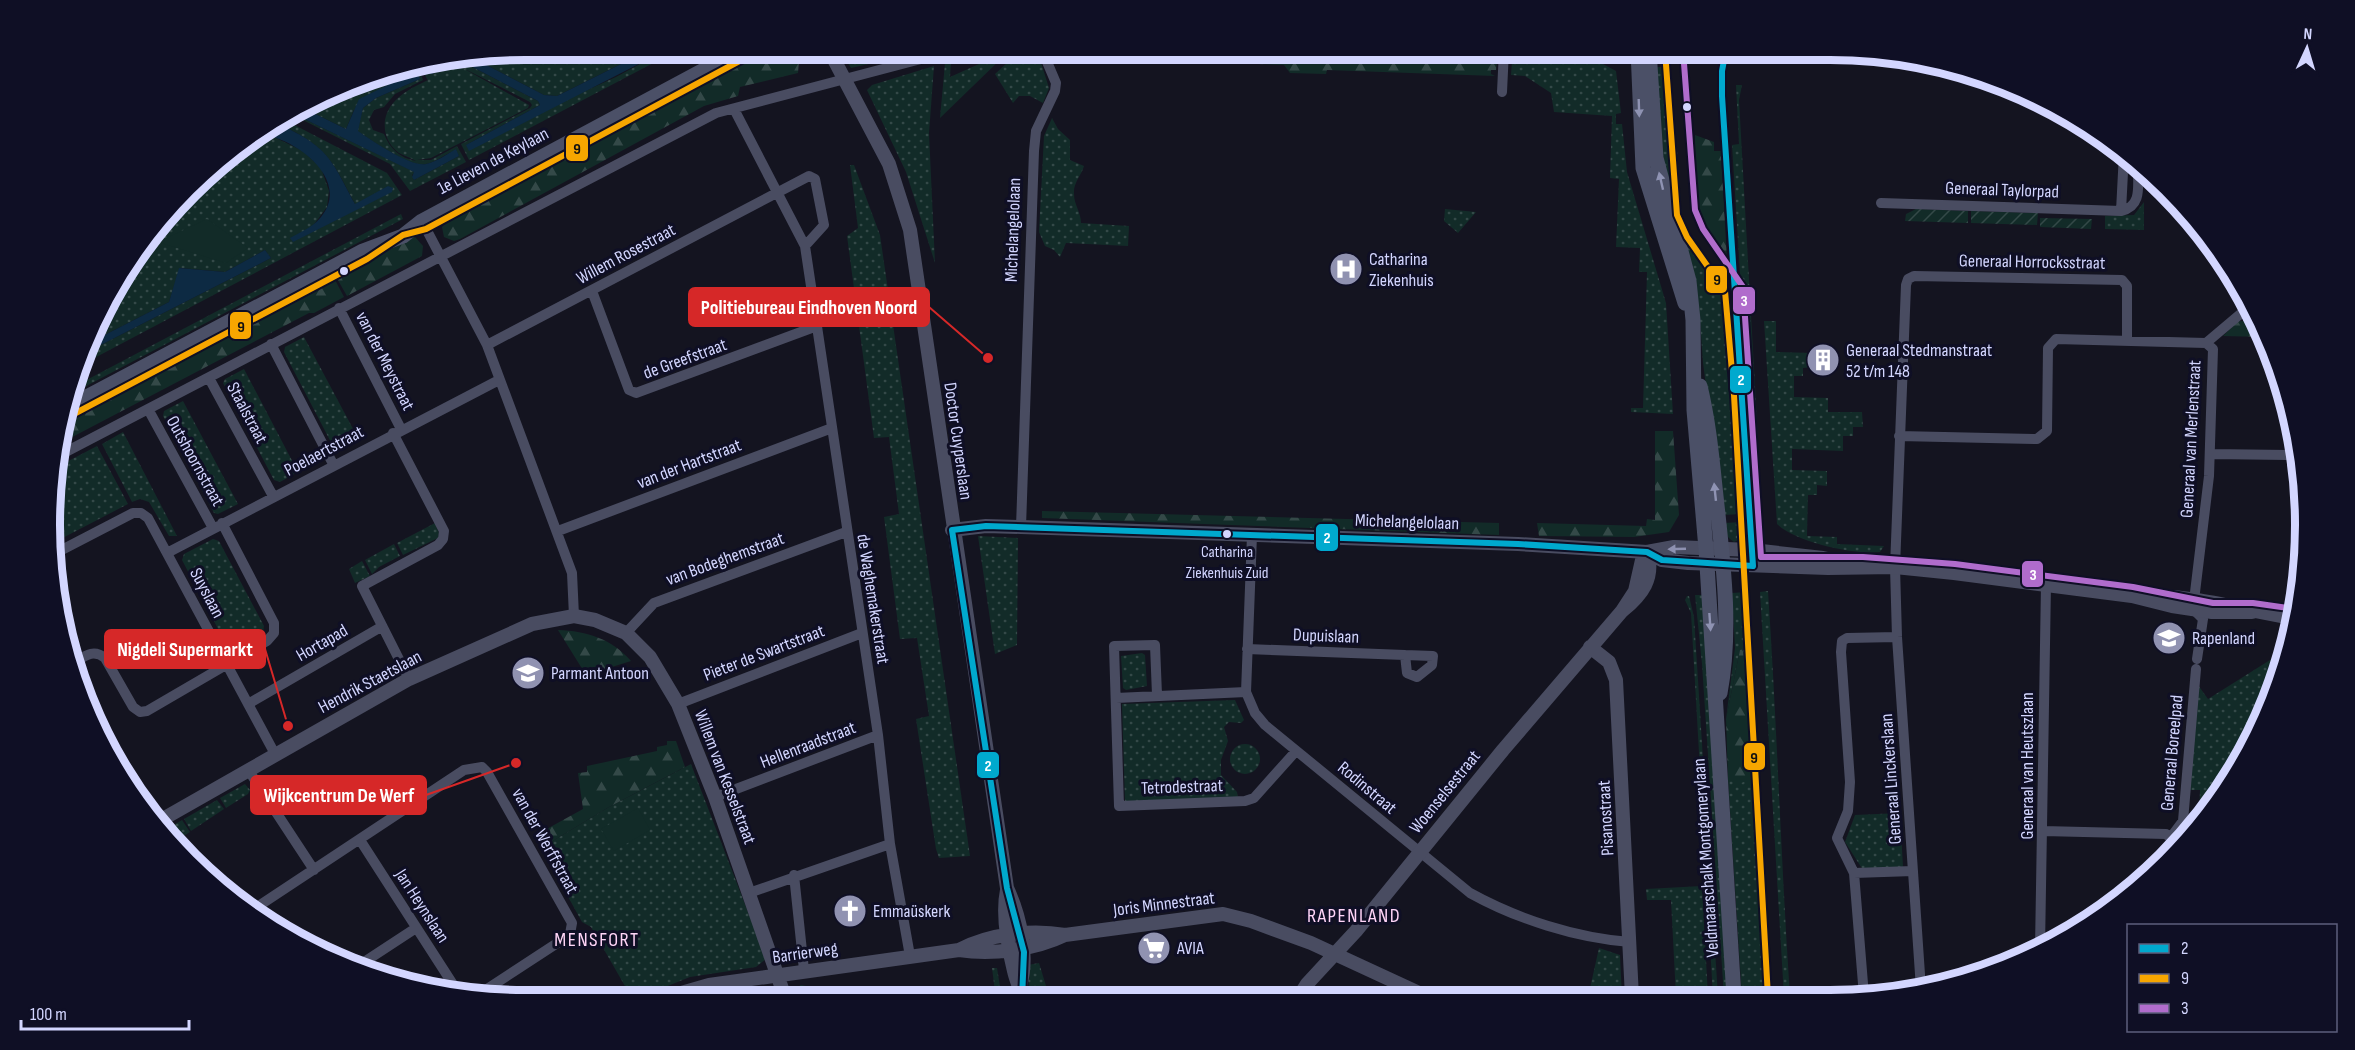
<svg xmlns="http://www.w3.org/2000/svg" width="2355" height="1050" viewBox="0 0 2355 1050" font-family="'Sofia Sans Condensed',sans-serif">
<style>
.grass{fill:url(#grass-dots)}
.forest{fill:url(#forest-firs)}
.garden{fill:url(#garden-furrows)}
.pitch{fill:#122b28}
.water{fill:#0d2a43}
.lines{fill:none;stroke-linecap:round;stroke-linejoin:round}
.minor{stroke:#494c61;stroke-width:10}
.tertiary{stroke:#494c61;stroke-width:14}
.secondary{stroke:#4b5067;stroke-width:15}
.bus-1-casing{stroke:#0f0f25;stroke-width:10}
.bus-2-casing{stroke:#0f0f25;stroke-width:10}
.bus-3-casing{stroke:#0f0f25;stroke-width:10}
.bus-1{stroke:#00a9ce;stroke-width:6}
.bus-2{stroke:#f7a600;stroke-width:6}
.bus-3{stroke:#b06ccc;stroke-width:6}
.oneway{fill:#8f93b3}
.oneway2{fill:#8e91b0}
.bus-dot{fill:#d3d6ff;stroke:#0f0f25;stroke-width:2}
.labels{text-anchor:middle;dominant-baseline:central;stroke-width:6;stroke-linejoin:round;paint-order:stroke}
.bus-label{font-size:16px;fill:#d3d6ff;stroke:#0f0f25}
.street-label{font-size:18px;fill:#d3d6ff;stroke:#0f0f25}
.poi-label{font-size:18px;fill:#d3d6ff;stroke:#0f0f25;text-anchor:start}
.neighbourhood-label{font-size:20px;letter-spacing:1.5px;fill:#ffd5f7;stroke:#0f0f25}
.rim{fill:none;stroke:#d3d6ff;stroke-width:8}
.leader{fill:none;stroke:#d62828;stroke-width:2}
.callout-dot{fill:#d62828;stroke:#0f0f25;stroke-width:2}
.callout{fill:#d62828;stroke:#d62828;stroke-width:2}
.callout-label{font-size:20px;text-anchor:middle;font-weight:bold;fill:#fff}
.line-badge{stroke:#0f0f25;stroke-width:2}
.badge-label{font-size:16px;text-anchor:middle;font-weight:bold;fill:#fff}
.pale-badge-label{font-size:16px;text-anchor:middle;font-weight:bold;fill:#111}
</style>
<defs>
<pattern id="grass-dots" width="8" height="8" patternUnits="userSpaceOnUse" patternTransform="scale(1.5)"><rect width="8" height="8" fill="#122b28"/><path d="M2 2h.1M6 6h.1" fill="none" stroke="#344948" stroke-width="1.8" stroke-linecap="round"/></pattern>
<pattern id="forest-firs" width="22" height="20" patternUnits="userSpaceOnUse" patternTransform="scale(1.5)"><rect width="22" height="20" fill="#122b28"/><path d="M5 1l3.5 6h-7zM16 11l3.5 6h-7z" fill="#344948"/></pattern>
<pattern id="garden-furrows" width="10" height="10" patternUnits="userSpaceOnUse" patternTransform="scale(1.5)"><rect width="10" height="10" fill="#122b28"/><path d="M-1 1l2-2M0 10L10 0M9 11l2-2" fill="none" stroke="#344948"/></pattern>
</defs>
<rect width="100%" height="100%" fill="#141420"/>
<path class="grass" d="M525,50H649L557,96L544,95L473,58Z
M666,50H678L469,160L461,144L530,108L532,105L530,102L461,67L529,105L528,108L431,158L417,160H431L457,146L466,162L410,191L390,164L289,113L294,110L298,116L415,172L412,175L414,180L459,156L456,150C447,153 436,162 426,164C409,168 372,140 357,131L363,108L376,98L420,79L417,71L354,110L346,129L301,107L328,95L350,91L397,71L418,67L423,80L395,94L384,107L374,110L369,120L373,130L384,134C390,149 400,158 416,161C412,158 404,156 399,153C392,148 386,139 385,130C381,92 432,80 459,67L428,81L421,67L428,66L426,68L432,74L461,61L538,101L540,105L466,145L616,77Z
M840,50H930L851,68Z
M1021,50H1037L1049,88L1043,103L1030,96H1019L1013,103L995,74Z
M1053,50H1082V63L1059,62Z
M1535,50H1631V53L1536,50Z
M1007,53L1005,55L940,118L945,63L951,61L950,77L979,64V60Z
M1512,61L1603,64L1616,71L1621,113L1616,114V124H1622L1627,172L1666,303L1673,414L1631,412V408H1643L1647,272H1639L1640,248L1616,247L1619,179L1610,178L1612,116L1554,112L1551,93L1525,76L1511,75Z
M934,66L929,133L935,263L906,172L867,90L872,85Z
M1656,67H1661L1665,79L1670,148H1677L1682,221L1726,292L1730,304L1742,514L1723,515L1703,363L1700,320L1665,180Z
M1736,85H1742L1739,100L1762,512H1755L1732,145L1739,144Z
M281,118L387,173L402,195L85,363L89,351L271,258L265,250L225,272L180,268L169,302L93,341L113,287L212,167L240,147L270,136L276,138L303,151L321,168L329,191L327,207L312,227L290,239L388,186L355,204C330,155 325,146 275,122Z
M1052,118L1058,129L1070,140V160L1084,166C1081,176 1073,183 1074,194C1074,205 1081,212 1081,223L1129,226L1128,246L1066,243L1060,257L1054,250L1045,246L1039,232L1044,136Z
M850,165H854L880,235L970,856L939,858L936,849L916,719L929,716L917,638L900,639L884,517L899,514L889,437L874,438L847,236L858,228Z
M2144,202V230L2105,229V216L2134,215Z
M1445,209L1476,212L1458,233L1444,221Z
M401,214L403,219L73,393L77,385Z
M1764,321H1776V352L1813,353L1812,367L1803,368V376H1794V397L1828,398V412H1862L1863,427H1853V436H1843V451L1792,449V470L1827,471V486L1817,485V495H1808L1807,536L1837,537V544L1884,546L1880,552C1854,555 1796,542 1777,524Z
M304,337L359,440L335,450L284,352L285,347Z
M244,369L298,472L280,482L274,480L223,383L225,379Z
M183,401L238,504L218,514L214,513L163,416L164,411Z
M123,432L177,536H169L149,502L140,499L132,502L102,444Z
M97,446L128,504L51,544L50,525L55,468Z
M1742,522L1743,529L1739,540L1734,542C1726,537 1725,532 1724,523Z
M1756,522L1764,525L1765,549L1757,540Z
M435,523L439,533L438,538L403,555L397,543Z
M978,536L1018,538L1017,645L995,654Z
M213,539L219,541L264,626L263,633L235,649L228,648L182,560L184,554Z
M394,544L400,556L379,567L372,574L365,560Z
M362,561L370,576L355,583L349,569Z
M1768,591C1777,726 1781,861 1790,997H1784L1760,592Z
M1746,592L1771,997H1742L1728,780L1742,649L1740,650L1726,719L1735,648L1732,593Z
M1695,595H1702L1728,997H1724L1702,664Z
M1687,596H1689L1694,617L1718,997H1713L1691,613L1685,600Z
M1142,653L1145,655L1147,686L1126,690L1123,688L1121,656Z
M2278,655L2280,678L2225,789L2199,817L2200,790H2190L2198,685L2208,699Z
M1235,700L1244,720L1241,723L1229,722L1224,727L1228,741L1221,760V775L1237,792L1238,798L1125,802L1122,704Z
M1230 759a15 15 0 1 1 30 0a15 15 0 1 1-30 0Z
M691,764L766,959L756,967L690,977L633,1000L591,927L582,922L541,848L609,807Z
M245,784L250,790L248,794L226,808L220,798Z
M217,800L224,809L191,831L184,819Z
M1900,813L1903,867L1863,870L1845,842L1855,815Z
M182,820L190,832L177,840L167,829Z
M1702,886L1708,997H1676L1671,900H1647L1646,889Z
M1599,948L1620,955L1622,997H1588Z
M1039,963L1050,999H1034L1029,990L1028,965Z
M992,968H997L1002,999H996Z
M801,985L806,986L810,1000H799L796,988Z"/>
<path class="forest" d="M763,50H794L799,61L798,73L740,87L738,96L704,106L460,239L454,241L444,237L442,227L448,220L627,121Z
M1082,50H1183L1497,61L1496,70H1491V74L1495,76L1327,70L1326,74L1290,73L1284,65L1082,58Z
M1278,50H1422V54Z
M1428,50L1492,52L1498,57L1428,55Z
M1695,135L1714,142V151H1721L1727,261L1725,264L1721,263C1693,222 1692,194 1689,146L1695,145Z
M415,237L423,246L422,256L347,296L335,275L403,239Z
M333,276L344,297L314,313H309L57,445L64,417Z
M2238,321L2259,322L2265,337L2223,336Z
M1655,431H1673L1679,515L1669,532L1634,537L1539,536L1537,523L1646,526L1647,519L1655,520Z
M1042,511L1499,523V535L1042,518Z
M558,630C587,631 612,639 631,661L586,675Z
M1743,649L1752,779L1741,783L1728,780L1726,719L1740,650Z
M667,741H676L685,767L609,807L541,848L534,836L583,809L578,773L587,772V766L657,751V747L667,745Z
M764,989L773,996L779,994L781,1000H735V994Z"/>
<path class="garden" d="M1916,209L1968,211V223L1905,221L1906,214Z
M1971,211L2038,213L2037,225L1971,223Z
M2040,218L2092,219L2091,229L2040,227Z
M2299,548H2303L2301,587L2297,604L2288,600L2295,550Z"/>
<path class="pitch" d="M207,219L248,248L226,263L158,242Z
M638,808L650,830L614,851L601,829Z"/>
<path class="water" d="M649,50H666L469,151L466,145L540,105L538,101L461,61L432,74L426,72L428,66L473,58L544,95L557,96Z
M417,71L420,79L376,98L363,108L358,131C371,140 410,167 426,164C436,162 447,154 456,149L459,156L414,180L412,177L414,172L298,116L294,110L301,107L346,129L359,99Z
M275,122C327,147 329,154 355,204L388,186L393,188L392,192L293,242L290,238C301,232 313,227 321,217C350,181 301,144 270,136L240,147Z
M265,250L271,258L89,351L93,341L169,302L179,268L225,272Z"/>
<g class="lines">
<path class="minor" d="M1502,92L1504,50
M734,109L805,246L878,735L890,844L910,956
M1881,203L2121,211C2144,206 2137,183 2138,164
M2121,211L2124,153
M422,221L487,345L572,573L574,616
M592,291L629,390L636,393L817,326
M339,308L401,429
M271,344L333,464
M487,345L809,176L815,179L824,225L805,246
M209,378L273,496
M148,409L213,528
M393,433L444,531L443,539L438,545L362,586L409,679
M1899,436L2037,439L2047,431L2048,348L2056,339L2206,343L2251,305
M2211,454L2298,455
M56,457L716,113L955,50
M1021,527L1034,151L1036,131L1055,91L1056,83L1042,50
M558,531L832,428
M1252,535L1246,692L1255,713L1265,725L1470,893C1517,919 1576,938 1630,942
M167,553L499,380
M52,555L133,513H141L148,518L275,754
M626,633L654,603L846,532
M1247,649L1405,655
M1405,655L1433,656L1432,665L1417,677L1407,673Z
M2197,659L2203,619L2193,609L2209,476L2213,349L2206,343
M75,662C86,655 94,649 105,658L133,707L140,712L147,711L267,641L274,633V623L222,523
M1157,695L1155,645L1114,646L1119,806L1245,801L1254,798L1296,751
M1116,698L1246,692
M248,704L381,627
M678,704L862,633
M249,771L314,870
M715,797L878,735
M2043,831L2166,834L2175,842
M2171,837L2183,821L2196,669
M360,840L456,989
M1854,873L1913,871
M794,875L804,970
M749,893L890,844
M251,911L464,770L482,767L487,772L572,923L570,934L565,938L481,993
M2040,948L2046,584
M355,968L416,928
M1921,989L1897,637L1895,567L1906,285L1908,279L1914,276L2122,280L2127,286V341
M1864,996L1854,873L1837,838L1848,811L1850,782L1841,652L1842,641L1847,638L1897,637"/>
<path class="tertiary" d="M829,50L889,164L910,230L1007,888C1020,916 1029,956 1020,986
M952,530L986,526L1021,527L1518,544L1647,552L1674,547L1752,550L1823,558L1862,566
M1647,552L1662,560L1688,563L1828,568L1895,567L1954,573L2132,596L2172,606L2212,612H2252
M1647,552C1655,578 1642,595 1622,611L1635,591L1642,560Z
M2154,596C2202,597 2247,611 2294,618
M1590,647L1609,662L1616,680L1632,997
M161,820L409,679L532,624L574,616L595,620L626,633L650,657L678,704L715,797L786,1000
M1007,890C1002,914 1008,947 1014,971C1016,981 1021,989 1022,999
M959,950C989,934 1031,929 1065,935
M1298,998L1307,984L1356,931L1503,750L1622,611
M657,1000L709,985L959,950C992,955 1034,950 1065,935L1223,914L1251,921L1311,943L1430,998"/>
<path class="secondary" d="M1638,50L1643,168L1685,303
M1649,50L1656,158L1689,281L1693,320L1694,410L1706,549L1734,997
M1700,386C1709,423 1712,459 1716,496C1723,561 1732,629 1720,693
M68,407L363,251L403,236L422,221L741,50"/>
<g class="bus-1-casing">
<path id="bus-1" d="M952,530L986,526L1518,544L1647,552L1662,560L1753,566L1722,96V71L1726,50
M952,530L1007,888L1024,952L1022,999"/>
</g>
<g class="bus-2-casing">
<path id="bus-2" d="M1665,51L1677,215L1687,237L1725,291L1734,395L1768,997
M72,415L367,259L403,235L426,229L745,58"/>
</g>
<g class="bus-3-casing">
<path id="bus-3" d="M1683,50L1695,210L1703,229L1743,287L1761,557H1863L1955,564L2133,587L2213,603H2253L2295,609"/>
</g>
<use href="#bus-1" class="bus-1"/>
<use href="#bus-2" class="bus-2"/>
<use href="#bus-3" class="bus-3"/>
</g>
<defs><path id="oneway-solid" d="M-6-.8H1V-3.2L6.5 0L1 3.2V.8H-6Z" transform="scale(1.5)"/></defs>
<g class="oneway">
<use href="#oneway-solid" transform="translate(1639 108) rotate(88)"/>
<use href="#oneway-solid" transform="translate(1661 181) rotate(-103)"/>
<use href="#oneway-solid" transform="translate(1715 492) rotate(-96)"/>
<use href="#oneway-solid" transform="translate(1710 622) rotate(86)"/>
</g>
<use class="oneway2" href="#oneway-solid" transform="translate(1677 549) rotate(178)"/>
<defs>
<g id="hospital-disc" transform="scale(1.725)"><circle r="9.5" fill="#9092b1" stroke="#0f0f25"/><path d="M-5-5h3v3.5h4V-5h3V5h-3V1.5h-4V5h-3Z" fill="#fff"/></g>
<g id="building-disc" transform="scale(1.725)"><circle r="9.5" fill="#9092b1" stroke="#0f0f25"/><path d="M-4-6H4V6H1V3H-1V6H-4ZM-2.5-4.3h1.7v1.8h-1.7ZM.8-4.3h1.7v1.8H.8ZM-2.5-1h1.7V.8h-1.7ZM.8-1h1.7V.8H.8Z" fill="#fff"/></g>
<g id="school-disc" transform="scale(1.725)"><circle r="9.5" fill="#9092b1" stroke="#0f0f25"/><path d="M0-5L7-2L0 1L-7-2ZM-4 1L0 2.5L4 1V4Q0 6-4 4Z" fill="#fff"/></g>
<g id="church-disc" transform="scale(1.725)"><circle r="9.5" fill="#9092b1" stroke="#0f0f25"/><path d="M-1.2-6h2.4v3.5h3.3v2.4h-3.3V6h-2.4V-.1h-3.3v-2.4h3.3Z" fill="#fff"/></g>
<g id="supermarket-disc" transform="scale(1.725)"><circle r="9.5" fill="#9092b1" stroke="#0f0f25"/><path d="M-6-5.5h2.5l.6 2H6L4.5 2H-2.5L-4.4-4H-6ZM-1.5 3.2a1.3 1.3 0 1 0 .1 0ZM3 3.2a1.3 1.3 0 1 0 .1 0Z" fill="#fff"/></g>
</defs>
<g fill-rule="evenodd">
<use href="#hospital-disc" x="1346" y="269"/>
<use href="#building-disc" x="1823" y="360"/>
<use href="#school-disc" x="2169" y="638"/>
<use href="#school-disc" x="528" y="673"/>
<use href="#church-disc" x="850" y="911"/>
<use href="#supermarket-disc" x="1154" y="948"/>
</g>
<g class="bus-dot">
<circle cx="1687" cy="107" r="5"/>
<circle cx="344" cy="271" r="5"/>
<circle cx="1227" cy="534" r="5"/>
</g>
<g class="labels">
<g class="bus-label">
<text x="1227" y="552">Catharina<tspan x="1227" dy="21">Ziekenhuis Zuid</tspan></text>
</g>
<g class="street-label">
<text transform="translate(493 161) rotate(-28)">1e Lieven de Keylaan</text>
<text transform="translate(2002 190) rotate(2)">Generaal Taylorpad</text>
<text transform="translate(1013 230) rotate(-88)">Michelangelolaan</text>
<text transform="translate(626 254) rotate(-28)">Willem Rosestraat</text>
<text transform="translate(2032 262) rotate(1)">Generaal Horrocksstraat</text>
<text transform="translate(685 359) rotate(-20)">de Greefstraat</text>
<text transform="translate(385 361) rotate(63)">van der Meystraat</text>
<text transform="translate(247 413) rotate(62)">Staalstraat</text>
<text transform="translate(2191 439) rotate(-87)">Generaal van Merlenstraat</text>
<text transform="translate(958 441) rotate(82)">Doctor Cuyperslaan</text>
<text transform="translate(324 451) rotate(-28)">Poelaertstraat</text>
<text transform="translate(195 461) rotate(61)">Outshoornstraat</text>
<text transform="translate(689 464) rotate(-21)">van der Hartstraat</text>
<text transform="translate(1407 522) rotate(2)">Michelangelolaan</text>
<text transform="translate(725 559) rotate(-20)">van Bodeghemstraat</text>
<text transform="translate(207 593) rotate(62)">Suyslaan</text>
<text transform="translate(873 599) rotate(81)">de Waghemakerstraat</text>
<text transform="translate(1326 636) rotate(2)">Dupuislaan</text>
<text transform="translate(322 643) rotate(-30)">Hortapad</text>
<text transform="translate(764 653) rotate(-21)">Pieter de Swartstraat</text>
<text transform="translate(370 682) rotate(-28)">Hendrik Staetslaan</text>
<text transform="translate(808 745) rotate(-21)">Hellenraadstraat</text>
<text transform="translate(2172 753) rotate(-85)">Generaal Boreelpad</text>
<text transform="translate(2027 766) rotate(-90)">Generaal van Heutszlaan</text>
<text transform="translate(725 777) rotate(69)">Willem van Kesselstraat</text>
<text transform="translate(1891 779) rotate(-94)">Generaal Linckerslaan</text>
<text transform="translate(1182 787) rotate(-2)">Tetrodestraat</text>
<text transform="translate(1367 788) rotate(40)">Rodinstraat</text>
<text transform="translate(1445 792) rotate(-51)">Woenselsestraat</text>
<text transform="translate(1606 818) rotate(-93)">Pisanostraat</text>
<text transform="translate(545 841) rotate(61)">van der Werffstraat</text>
<text transform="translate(1706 858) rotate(-94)">Veldmaarschalk Montgomerylaan</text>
<text transform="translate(1164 904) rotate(-7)">Joris Minnestraat</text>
<text transform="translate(422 906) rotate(57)">Jan Heynslaan</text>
<text transform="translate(805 953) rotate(-8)">Barrierweg</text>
</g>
<g class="poi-label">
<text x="1369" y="259">Catharina<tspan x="1369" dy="21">Ziekenhuis</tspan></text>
<text x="1846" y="350">Generaal Stedmanstraat<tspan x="1846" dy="21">52 t/m 148</tspan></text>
<text x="2192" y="638">Rapenland</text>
<text x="551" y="673">Parmant Antoon</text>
<text x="873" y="911">Emmaüskerk</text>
<text x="1177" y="948">AVIA</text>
</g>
<g class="neighbourhood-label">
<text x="1354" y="916">RAPENLAND</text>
<text x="597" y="940">MENSFORT</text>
</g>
</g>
<path d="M0 0H2355V1050H0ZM525 60H1830A465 465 0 0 1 2295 525V525A465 465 0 0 1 1830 990H525A465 465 0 0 1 60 525V525A465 465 0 0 1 525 60Z" fill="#0f0f25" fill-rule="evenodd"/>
<path class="rim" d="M525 60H1830A465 465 0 0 1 2295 525V525A465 465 0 0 1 1830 990H525A465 465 0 0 1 60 525V525A465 465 0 0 1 525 60Z"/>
<path class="leader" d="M988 358L929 307M288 726L265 649M516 763L426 795"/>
<g class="callout-dot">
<circle cx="988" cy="358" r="6"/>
<circle cx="288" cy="726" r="6"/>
<circle cx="516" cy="763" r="6"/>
</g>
<g class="callout">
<rect x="689" y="288" width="240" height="38" rx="6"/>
<rect x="105" y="630" width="160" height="38" rx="6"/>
<rect x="251" y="776" width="175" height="38" rx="6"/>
</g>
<g class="callout-label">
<text x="809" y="314">Politiebureau Eindhoven Noord</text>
<text x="185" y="656">Nigdeli Supermarkt</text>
<text x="339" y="802">Wijkcentrum De Werf</text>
</g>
<g class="line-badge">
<rect x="565" y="134" width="24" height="28" rx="6" fill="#f7a600"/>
<rect x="1705" y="265" width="23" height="29" rx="6" fill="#f7a600"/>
<rect x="1732" y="286" width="24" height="29" rx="6" fill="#b06ccc"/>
<rect x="229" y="311" width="23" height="29" rx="6" fill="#f7a600"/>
<rect x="1729" y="365" width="23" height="29" rx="6" fill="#00a9ce"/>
<rect x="1315" y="523" width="24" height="29" rx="6" fill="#00a9ce"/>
<rect x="2021" y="560" width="23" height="28" rx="6" fill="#b06ccc"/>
<rect x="1743" y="742" width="23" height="29" rx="6" fill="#f7a600"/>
<rect x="976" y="751" width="24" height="28" rx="6" fill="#00a9ce"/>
</g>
<g class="badge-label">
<text x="1744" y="306">3</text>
<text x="1741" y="385">2</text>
<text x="1327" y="543">2</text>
<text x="2033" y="580">3</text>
<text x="988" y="771">2</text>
</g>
<g class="pale-badge-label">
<text x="577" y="154">9</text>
<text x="1717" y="285">9</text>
<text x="241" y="332">9</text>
<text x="1754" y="763">9</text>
</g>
<rect x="2127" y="924" width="210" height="108" fill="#0f0f25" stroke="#5d5f7c" stroke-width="1.5"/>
<rect x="2139" y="944" width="30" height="9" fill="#00a9ce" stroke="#5d5f7c" stroke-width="1.5"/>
<text x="2181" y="954" font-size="18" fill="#d3d6ff">2</text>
<rect x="2139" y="974" width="30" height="9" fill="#f7a600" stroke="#5d5f7c" stroke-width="1.5"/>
<text x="2181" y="984" font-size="18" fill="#d3d6ff">9</text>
<rect x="2139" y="1004" width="30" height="9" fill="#b06ccc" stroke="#5d5f7c" stroke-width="1.5"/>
<text x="2181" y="1014" font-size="18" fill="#d3d6ff">3</text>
<g transform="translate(2307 48) rotate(4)" stroke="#0f0f25" stroke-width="4.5" paint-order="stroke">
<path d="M0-4.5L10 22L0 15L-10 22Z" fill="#d3d6ff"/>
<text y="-9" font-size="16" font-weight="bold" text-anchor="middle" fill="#d3d6ff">N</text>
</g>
<path d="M21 1020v9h168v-9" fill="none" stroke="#d3d6ff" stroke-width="3"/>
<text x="30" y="1020" font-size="18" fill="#d3d6ff" stroke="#0f0f25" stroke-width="4.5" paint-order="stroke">100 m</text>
</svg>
